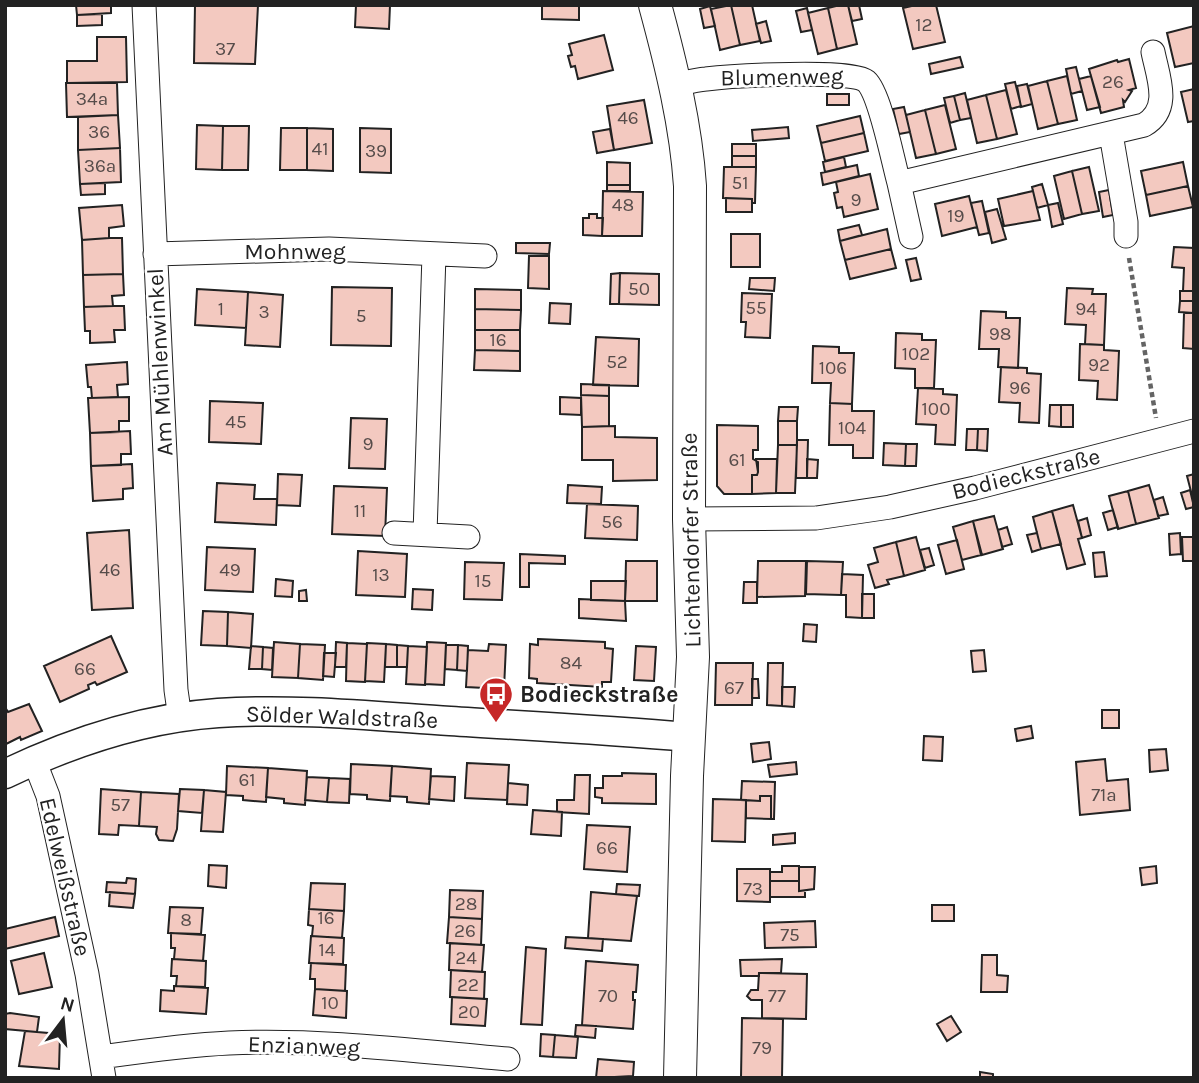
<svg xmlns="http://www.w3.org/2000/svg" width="1199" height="1083" viewBox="0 0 1199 1083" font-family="Karla,sans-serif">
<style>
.building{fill:#f3c9c0;stroke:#222;stroke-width:2}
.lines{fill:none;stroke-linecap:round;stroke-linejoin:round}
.minor-casing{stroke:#222;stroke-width:25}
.tertiary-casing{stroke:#222;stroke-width:31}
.secondary-casing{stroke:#222;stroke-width:34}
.path{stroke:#646464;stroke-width:4.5;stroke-dasharray:5 3.5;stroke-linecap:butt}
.minor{stroke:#fff;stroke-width:23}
.tertiary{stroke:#fff;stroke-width:28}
.secondary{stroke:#fff;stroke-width:32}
.labels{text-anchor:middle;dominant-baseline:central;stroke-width:5;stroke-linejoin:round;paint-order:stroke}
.number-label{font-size:19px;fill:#564c4a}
.street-label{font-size:23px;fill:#222;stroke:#fff}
.poi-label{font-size:23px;font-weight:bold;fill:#222;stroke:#fff;text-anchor:start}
</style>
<rect width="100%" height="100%" fill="#fff"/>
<path class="building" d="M76,5H111V13L77,15Z
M195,5H258L255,64L194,63Z
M356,5H390L389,29L355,27Z
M542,5H584V6H579V20L542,19Z
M731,5L740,45L720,50L711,9Z
M731,5H752L760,41L740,45Z
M840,5H848L857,44L837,49L828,8Z
M848,5H859L862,19L852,21Z
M916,5H936L945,42L913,49L903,8Z
M710,6L715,26L704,28L700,9Z
M807,8L812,30L801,32L796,11Z
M828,8L837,49L818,54L808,13Z
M102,14V25L77,26V15Z
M766,21L771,41L761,43L756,24Z
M1194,26V63L1175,67L1167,33Z
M604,35L613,70L578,79L575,66L571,67L568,56L572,55L569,44Z
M97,37H126L127,82L67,83V61H97Z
M960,57L963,67L931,74L929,64Z
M1129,59L1136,88L1129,90L1132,91L1125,102L1123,100L1124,107L1101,113L1089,69L1117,60L1118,62Z
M1076,67L1082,91L1071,94L1066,69Z
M1067,76L1077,120L1058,124L1047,81Z
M1091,76L1100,107L1087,110L1079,79Z
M1047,81L1058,124L1038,129L1028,86Z
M1015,82L1021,106L1011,109L1005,84Z
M66,83H117L118,115L67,117Z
M1027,84L1032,104L1021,107L1017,86Z
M1194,89V121L1188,122L1181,92Z
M1006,90L1017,134L997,139L986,95Z
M965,93L971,118L960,120L954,96Z
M827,94H849V105H827Z
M986,95L997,139L977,143L967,100Z
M954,96L960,120L950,123L944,98Z
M644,100L652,143L614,150L607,106Z
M945,105L956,149L936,154L925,110Z
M904,107L910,132L899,134L893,109Z
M925,110L936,154L916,158L906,115Z
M118,115L120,148L78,150V117Z
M860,116L864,133L821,143L817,126Z
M197,125L223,126L222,170L196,169Z
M223,126H249L248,170H222Z
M788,127L789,138L753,141L752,130Z
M281,128H307V170H280Z
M307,128L333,129V171L307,170Z
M360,128L391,129V173L360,172Z
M610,129L614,150L597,153L593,132Z
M864,133L868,151L825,161L821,143Z
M732,144H756V156H732Z
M120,148L121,182L80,184L78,150Z
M732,156H756V167H732Z
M844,157L846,167L825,172L823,162Z
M607,162L630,163V185H607Z
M1183,162L1188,186L1146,195L1141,171Z
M857,165L859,176L823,185L821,173Z
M724,167H756L755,203H752V199L723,198Z
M1089,167L1099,211L1082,214L1072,171Z
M1072,171L1082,214L1064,219L1054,176Z
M870,174L878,209L844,217L842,207L837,208L834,193L838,192L836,182Z
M105,183V194L81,195L80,184Z
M1042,184L1048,205L1037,208L1032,187Z
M607,185H630V191H607Z
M1188,186L1193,207L1150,216L1146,195Z
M1109,190L1113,215L1103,217L1099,192Z
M603,191L643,192L642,236H602Z
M1033,191L1040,220L1004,226L998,199Z
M969,196L977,227L942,236L935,204Z
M726,198L752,199V212H726Z
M982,201L989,233L979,235L971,203Z
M1058,203L1063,224L1052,227L1048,205Z
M122,205L124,226L109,228V238L82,240L79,208Z
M997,209L1006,239L992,243L985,212Z
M589,214H597V218H603L602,236L583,235V218H589Z
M859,225L862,235L840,241L838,230Z
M887,229L891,249L845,260L840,241Z
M731,234H760V267H731Z
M109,238H122L123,274L83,275L82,240Z
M516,243H550L549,254L516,253Z
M1174,247L1194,248V291H1183L1184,268L1172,267Z
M891,249L896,268L850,279L845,260Z
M529,256H549V289L528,288Z
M916,258L921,279L911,281L906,260Z
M620,273L659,274V305L619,304Z
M620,273L619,304H610L611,274Z
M123,274L124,295L112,296L113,306L84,307L83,275Z
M750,278H775L774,291L749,289Z
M332,287L392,288L391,346L331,345Z
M1067,288L1093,289L1092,294H1106L1104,345L1085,344L1086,325L1065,324Z
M197,289L248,292L246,328L195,325Z
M475,289L521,290V310L475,309Z
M1180,291H1194V301H1180Z
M248,292L283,295L280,347L245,345Z
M742,293L772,294L770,338L745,337L746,322H741Z
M1180,301H1194V313L1179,312Z
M550,303L571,304L570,324L549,323Z
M113,306H124L125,330H114L115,342L90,343V331H85L84,307Z
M475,309L521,310L520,330H475Z
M981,311L1006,312V318H1020L1018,368L998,367L999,349H979Z
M1184,313H1194V349L1183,348Z
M475,330H520V351L475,350Z
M896,333L922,334V340H936L934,388H915V369L895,368Z
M596,337L639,339L638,386L593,385Z
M1080,344L1104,345V350L1119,351L1117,400L1097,399L1098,381L1079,380Z
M813,346L839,347V353H854L852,404L830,403L831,383H812Z
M475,350L520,351V371L474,370Z
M127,362L128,384L117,385L118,397L92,398L91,387H88L86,365Z
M1001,367L1027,368V373L1041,374L1039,423L1019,422L1020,403L999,402Z
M581,384L609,385V396L581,395Z
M918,388L943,389V394L957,395L955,445L935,444L936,425L916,424Z
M581,395L609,396V426L582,427Z
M129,397V421H119V432L90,433L88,398Z
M560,397L581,398V415L560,414Z
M210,401L263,403L261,444L209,442Z
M830,403L852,404V411H874L873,458H853V445H829Z
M1050,405H1061V427L1049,426Z
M1061,405H1073V427H1061Z
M779,407H798L797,421H778Z
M351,418L387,419L385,469L349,468Z
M778,421H797V445H778Z
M717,425L758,426V450H753V459L758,462V472L757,475H752V494H724L717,486Z
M615,426V437L657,438V480L613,481V460H582V427Z
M967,429H978L977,450H966Z
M978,429H988L987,451L977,450Z
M130,431L131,454H121V465L91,466L90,433Z
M797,440H808L807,478H796Z
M884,443L906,444L905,466L883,465Z
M906,444H917L916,466H905Z
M778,445H797L795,493H776Z
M756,459H777L776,493L752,494V475H757L758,472Z
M807,459L818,460L817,478H807Z
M132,464L133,488L123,489V499L93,501L91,466Z
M278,474L302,475L300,506L277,505Z
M1194,474V503L1187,476Z
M217,483L255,485L254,499H277L276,525L215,522Z
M568,485L602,487L601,504L567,503Z
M1149,485L1159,518L1136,524L1128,491Z
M334,486L387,488L385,536L332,534Z
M1190,490L1194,507L1186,509L1181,493Z
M1128,491L1136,524L1118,529L1109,496Z
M1163,497L1168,514L1158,516L1154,500Z
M587,504L638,506L637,540L585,538Z
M1073,505L1082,538L1078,539L1085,564L1067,569L1052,511Z
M1113,510L1118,527L1108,530L1103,513Z
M1052,511L1061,544L1041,549L1033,517Z
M994,516L1003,549L982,555L973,521Z
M1087,518L1091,535L1082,538L1078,521Z
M973,521L981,555L962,560L953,527Z
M1007,527L1012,544L1002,547L998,530Z
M129,530L133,608L92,610L87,533Z
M1037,533L1041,549L1032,552L1027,535Z
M1180,533L1181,554L1170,555L1169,534Z
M916,537L925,570L904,576L896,542Z
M1182,537H1194V561H1183Z
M957,540L964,569L946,574L938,545Z
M896,542L904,576L887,580L889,584L875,588L868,565L878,562L874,548Z
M207,547L255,549L253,592L205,590Z
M929,548L934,565L925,568L920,550Z
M358,551L407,554L405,597L356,595Z
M1104,552L1107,576L1095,577L1093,553Z
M520,554L565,556V564L529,563V587H520Z
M626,561H657V601H625Z
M758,561H806L805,596L757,597Z
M807,561L843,562L841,595L806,594Z
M465,562L504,563L502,600L464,599Z
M842,574L863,575L862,618L846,617V595H841Z
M276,579L293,581L292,597L275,596Z
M591,581H626L625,601L591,600Z
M744,582H757V603H743Z
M413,589L433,590L432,610L412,609Z
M306,590L307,601H299V591Z
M862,594H874V618H862Z
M579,599L625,601L626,621L579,618Z
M203,611L228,612L227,646L201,645Z
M228,612L253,614L251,648L227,646Z
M804,624L817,625L816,642L803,641Z
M111,636L127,672L97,685L95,682L88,685L89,689L60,702L44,666Z
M538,639L605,642V648L613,649L611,682H602V687L537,683V679L529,678L530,644L538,645Z
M274,642L300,644L298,678L272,677Z
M336,642L347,643L346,667H335Z
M427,642L446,643L444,685L425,684Z
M347,643L367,644L365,682L346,681Z
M367,643L386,644L384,682L365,681Z
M300,644L325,645L323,680L298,678Z
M386,644L397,645V667H385Z
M489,644L506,645L504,689L466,687L468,650L488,651Z
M397,645L408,646L407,667H397Z
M446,645H458L457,670L445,669Z
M458,645L468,646L467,671L457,670Z
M251,646L263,647L262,669H249Z
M408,646L427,647L425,685L406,684Z
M636,646L656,647L654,681L634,680Z
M263,647L273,648L272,670L262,669Z
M984,650L986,671L973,672L971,651Z
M324,653H336L334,677L323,676Z
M716,663H753L752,705H715Z
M768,663H783L782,706L767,705Z
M752,679H758L759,698H752Z
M782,687H795L794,707L782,706Z
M29,704L42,731L21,740L20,737L6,744L5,747V707L8,712Z
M1102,710H1119V728H1102Z
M1031,726L1033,738L1017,741L1015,729Z
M924,736L943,737L942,761L923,760Z
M769,742L771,759L753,762L751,744Z
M1166,749L1168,770L1150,772L1149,750Z
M1105,759L1107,781L1128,779L1130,810L1080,815L1076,762Z
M796,762L797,774L770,777L768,765Z
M467,763L509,765L507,800L465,798Z
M351,764L392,766L390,801L367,799V795L350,794Z
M227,766L268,768L266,802L243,800V796L226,795Z
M392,766L431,769L429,804L407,802V797L390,796Z
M268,768L307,771L305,805L284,803V799L266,797Z
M622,773L656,774V804L602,803V798L595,797V788H603V776H622Z
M575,775H590L589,814L557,812V800H574Z
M431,776L455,777L454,801L429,799Z
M307,777L329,778L327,802L305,800Z
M329,778L350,779L349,803L327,802Z
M742,781L775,782L774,819H771V796H760V801L741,800Z
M508,783L528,785L527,805L507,804Z
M101,789L141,792L139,826L119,825L118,835L99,834Z
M180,789L204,790L202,813L178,811Z
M204,790L226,792L223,832L201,831Z
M141,792L179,794L177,829L173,841L159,840L156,834L157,827L139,826Z
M760,796H771V819L746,818V800L760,801Z
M713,799L746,800L745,842L712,841Z
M533,810L562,812L561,836L531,834Z
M587,825L630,827L627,872L584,869Z
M795,833V843L773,845V835Z
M209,865L227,866L226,888L208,886Z
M782,866H799V881H770V872H782Z
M1156,866L1157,883L1142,885L1140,868Z
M799,867H815L814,889L799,891Z
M737,869H770V902L737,901Z
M127,878L136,879L135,894L106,892L107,882L126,883Z
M770,881H799V891H805V897H770Z
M311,883L345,884L344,911L309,909Z
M617,884L640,885L639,896L616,894Z
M450,890L483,891L482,919L449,917Z
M110,892L135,894L133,908L109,906Z
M591,892L637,896L631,941L588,938Z
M932,905H954V921H932Z
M170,907L203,908L201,934L168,933Z
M309,909L344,911L342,938L312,936L313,926L308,925Z
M55,917L59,936L5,949V929Z
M449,917L482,919L481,945L447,943Z
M815,921L816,947L765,948L764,923Z
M171,933L205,935L203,961L174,959L175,948H171Z
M311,936L344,938L343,964L309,963Z
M566,937L603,939L602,951L565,948Z
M450,943L484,945L482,972L449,970Z
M526,947L546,949L542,1025L521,1024Z
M44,953L52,987L19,994L11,961Z
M982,955H997V975L1008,976L1007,992H981Z
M172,959L206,961L205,987L176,986L177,976H171Z
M782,959L781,973H759V976H741L740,960Z
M586,961L638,965L636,992H633V1000H635L633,1029L582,1025Z
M311,963L346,965L345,991L315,989V979H310Z
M451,970L485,972L484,999L450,997Z
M759,973L807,974L806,1019L762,1018V1000H751L747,996L751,990H758Z
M174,986L208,988L206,1014L160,1011L161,990L174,991Z
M315,989L347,991L346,1018L313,1015Z
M452,997L487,999L485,1026L451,1024Z
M10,1013L39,1017L37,1032L5,1029V1014Z
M951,1016L961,1032L947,1041L937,1024Z
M742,1018L783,1019L782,1078H741Z
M576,1025L596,1026L595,1038L575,1036Z
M25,1031L60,1034L59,1069L19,1066Z
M541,1034L555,1035L553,1057L540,1056Z
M555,1035L578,1037L576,1058L553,1057Z
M598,1059L634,1062L633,1076L596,1078Z
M980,1072L993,1074V1078H980Z"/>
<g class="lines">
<g class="minor-casing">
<path id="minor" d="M144,5L176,690L180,718
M674,85C684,83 695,80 706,79C730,76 852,69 866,81C880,93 893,162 899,183L1144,125C1172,109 1158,77 1153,52
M1111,134L1126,222V236
M899,183L911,237
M155,254L329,249L485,256
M689,519L816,518L890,507L975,488L1194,431
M394,533L468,537
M425,534L434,254
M34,760L48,796L87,974L104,1078
M101,1057C144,1051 186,1045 229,1043C321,1039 416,1051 508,1059"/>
</g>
<g class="tertiary-casing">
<path id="tertiary" d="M5,774C72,742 144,718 218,713C295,708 373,716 450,721C530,726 609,730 688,737"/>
</g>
<g class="secondary-casing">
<path id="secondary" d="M655,5C671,64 686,125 690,186L689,519L693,657L687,776L680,1078"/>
</g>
<path class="path" d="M1129,258L1156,418"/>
<use href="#minor" class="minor"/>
<use href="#tertiary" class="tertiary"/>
<use href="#secondary" class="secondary"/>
</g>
<defs>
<g id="bus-pin" transform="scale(1.75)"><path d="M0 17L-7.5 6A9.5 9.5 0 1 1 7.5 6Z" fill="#c62828" stroke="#fff"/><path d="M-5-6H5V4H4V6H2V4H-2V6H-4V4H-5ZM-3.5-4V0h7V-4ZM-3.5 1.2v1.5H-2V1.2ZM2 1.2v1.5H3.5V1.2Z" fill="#fff"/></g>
</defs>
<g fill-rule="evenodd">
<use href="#bus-pin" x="496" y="694"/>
</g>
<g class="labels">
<g class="number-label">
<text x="924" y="25">12</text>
<text x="225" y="49">37</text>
<text x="1113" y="82">26</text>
<text x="92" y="99">34a</text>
<text x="628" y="118">46</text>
<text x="99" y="132">36</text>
<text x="320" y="149">41</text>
<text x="376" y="151">39</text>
<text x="100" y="166">36a</text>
<text x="740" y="183">51</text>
<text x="856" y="200">9</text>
<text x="623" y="205">48</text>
<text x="956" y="216">19</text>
<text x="639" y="289">50</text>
<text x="756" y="308">55</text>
<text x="221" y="309">1</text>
<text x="1086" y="309">94</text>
<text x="264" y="312">3</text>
<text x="361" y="316">5</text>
<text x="1000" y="334">98</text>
<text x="498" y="340">16</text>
<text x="916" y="354">102</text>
<text x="617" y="362">52</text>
<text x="1099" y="365">92</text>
<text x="833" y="368">106</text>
<text x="1020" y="388">96</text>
<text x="936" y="409">100</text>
<text x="236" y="422">45</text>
<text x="852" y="428">104</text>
<text x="368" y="444">9</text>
<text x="737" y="460">61</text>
<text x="360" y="511">11</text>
<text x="612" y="522">56</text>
<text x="110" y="570">46</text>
<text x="230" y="570">49</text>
<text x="381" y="575">13</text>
<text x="483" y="581">15</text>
<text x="571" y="663">84</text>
<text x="85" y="669">66</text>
<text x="734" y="688">67</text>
<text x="247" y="780">61</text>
<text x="1104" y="795">71a</text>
<text x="120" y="805">57</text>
<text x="607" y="848">66</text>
<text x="753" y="889">73</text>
<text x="466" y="904">28</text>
<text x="326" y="918">16</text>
<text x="186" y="920">8</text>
<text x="465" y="931">26</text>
<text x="790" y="935">75</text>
<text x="327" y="950">14</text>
<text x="466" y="958">24</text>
<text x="468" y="985">22</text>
<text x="608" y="996">70</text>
<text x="777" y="996">77</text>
<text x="330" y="1003">10</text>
<text x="469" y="1012">20</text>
<text x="762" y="1048">79</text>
</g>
<g class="street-label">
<text transform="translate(782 77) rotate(-1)">Blumenweg</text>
<text x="295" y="251">Mohnweg</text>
<text transform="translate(160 362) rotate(-93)">Am Mühlenwinkel</text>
<text transform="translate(1026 474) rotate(-14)">Bodieckstraße</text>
<text transform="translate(691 540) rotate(-91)">Lichtendorfer Straße</text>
<text transform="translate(342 717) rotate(2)">Sölder Waldstraße</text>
<text transform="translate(65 877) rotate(77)">Edelweißstraße</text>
<text transform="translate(304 1046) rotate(2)">Enzianweg</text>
</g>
<g class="poi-label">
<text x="520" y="694">Bodieckstraße</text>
</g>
</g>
<rect width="1199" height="1083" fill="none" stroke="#222222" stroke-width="14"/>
<g transform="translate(63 1020) rotate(16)" stroke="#ffffff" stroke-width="5" paint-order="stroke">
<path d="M0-5L12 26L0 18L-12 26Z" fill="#222222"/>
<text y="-10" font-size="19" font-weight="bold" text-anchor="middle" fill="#222222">N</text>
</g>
</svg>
